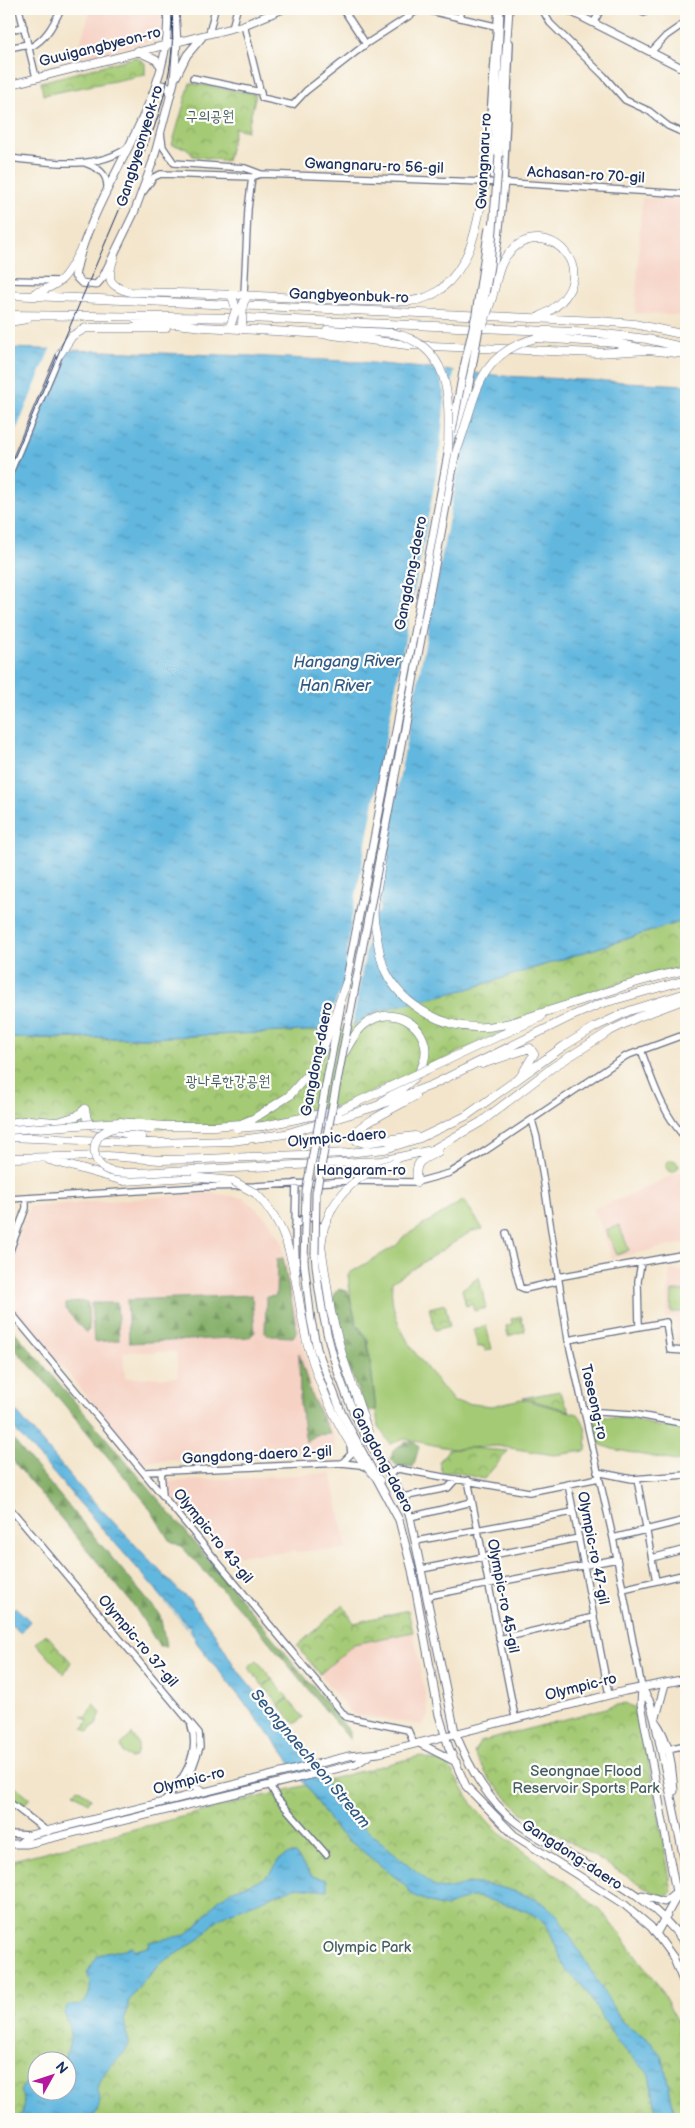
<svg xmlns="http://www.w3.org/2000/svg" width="695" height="2128" viewBox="0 0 695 2128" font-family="'Balsamiq Sans','Poor Story',sans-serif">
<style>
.built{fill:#f6d2c4;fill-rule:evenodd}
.green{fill:#a4ca74;stroke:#607c69}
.forest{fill:url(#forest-firs);stroke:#4f6e62}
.park{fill:url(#park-crowns);stroke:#607c69;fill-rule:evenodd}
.water{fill:url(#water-ripples);stroke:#3e739e}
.pier{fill:#f3e5cb}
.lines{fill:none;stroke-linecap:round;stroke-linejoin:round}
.stream{stroke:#62b7df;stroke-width:1}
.minor-casing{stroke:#676f84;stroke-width:8}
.major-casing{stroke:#676f84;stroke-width:9}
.highway-casing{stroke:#676f84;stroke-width:9}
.minor{stroke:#fff;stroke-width:5.5}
.major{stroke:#fff;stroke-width:7}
.highway{stroke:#fff;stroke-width:8}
.rail{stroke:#1b2f5e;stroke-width:1}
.major-bridge-casing{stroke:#676f84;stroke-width:9;stroke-linecap:butt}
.highway-bridge-casing{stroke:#676f84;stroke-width:9;stroke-linecap:butt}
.major-bridge{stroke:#fff;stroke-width:7}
.highway-bridge{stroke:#fff;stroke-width:8}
.labels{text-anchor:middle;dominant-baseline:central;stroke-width:4.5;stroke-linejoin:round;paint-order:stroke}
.street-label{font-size:15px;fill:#1b2f5e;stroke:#fdfcf7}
.park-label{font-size:15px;fill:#445e65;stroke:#fdfcf7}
.water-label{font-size:16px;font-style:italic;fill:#305885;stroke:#fdfcf7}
</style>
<defs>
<pattern id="forest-firs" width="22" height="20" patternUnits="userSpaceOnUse" patternTransform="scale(1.25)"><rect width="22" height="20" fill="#83ae66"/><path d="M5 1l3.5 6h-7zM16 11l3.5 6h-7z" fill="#6a8e57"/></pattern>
<pattern id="park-crowns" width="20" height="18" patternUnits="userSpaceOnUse" patternTransform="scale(1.25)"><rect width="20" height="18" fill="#a4ca74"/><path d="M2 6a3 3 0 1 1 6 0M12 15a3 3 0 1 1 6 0" fill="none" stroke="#85a462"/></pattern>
<pattern id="water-ripples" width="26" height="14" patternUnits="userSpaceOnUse" patternTransform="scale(1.25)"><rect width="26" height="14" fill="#62b7df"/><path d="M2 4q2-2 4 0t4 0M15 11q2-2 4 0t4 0" fill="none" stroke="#5095b8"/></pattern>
</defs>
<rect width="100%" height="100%" fill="#fdfcf7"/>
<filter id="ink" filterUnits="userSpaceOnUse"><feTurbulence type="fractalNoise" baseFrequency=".02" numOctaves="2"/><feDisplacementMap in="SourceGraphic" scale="10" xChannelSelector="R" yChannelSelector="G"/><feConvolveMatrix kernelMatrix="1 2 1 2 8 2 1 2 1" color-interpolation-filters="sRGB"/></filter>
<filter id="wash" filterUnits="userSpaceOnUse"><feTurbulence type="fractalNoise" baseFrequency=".0096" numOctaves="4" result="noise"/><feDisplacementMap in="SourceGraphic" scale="20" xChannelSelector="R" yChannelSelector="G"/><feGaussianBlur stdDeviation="1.12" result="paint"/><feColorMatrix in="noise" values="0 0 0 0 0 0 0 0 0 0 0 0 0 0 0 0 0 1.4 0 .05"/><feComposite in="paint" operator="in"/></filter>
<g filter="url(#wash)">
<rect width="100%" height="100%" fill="#f3e5cb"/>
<path class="built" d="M91,9H162L163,26L161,39L75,59Z
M642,198L686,200V316L635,313Z
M686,1169V1243L612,1258L601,1225L593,1209L630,1195Z
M212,1193L244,1198L266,1217L281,1240L314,1396L336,1440L333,1448L326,1453L142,1462L9,1303V1261L30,1207ZM123,1352H176L178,1377L125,1378Z
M670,1270L686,1272V1346L677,1345L675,1317L666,1318Z
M331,1473L347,1549L224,1556L167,1490V1482Z
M413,1632L429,1716L422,1725L355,1715L348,1710L320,1674L354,1644Z
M686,1748V1772L682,1773L676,1750Z"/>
<path class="green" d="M666 1166a6 6 0 1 1 12 0a6 6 0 1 1-12 0Z
M464,1200L483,1229L472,1231L392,1282C387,1329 427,1367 454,1402L492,1406L521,1399L578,1414C587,1425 587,1437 586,1451L554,1455L497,1446L453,1449L405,1439L390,1444L378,1426L368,1340L357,1323L351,1302L348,1274L397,1245L403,1237Z
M619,1225L629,1250L617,1255L606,1230Z
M672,1291H686V1312H671Z
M486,1326L492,1349L486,1351L484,1346L478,1347L473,1329Z
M592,1416L633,1419L657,1426L686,1428V1463L612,1449L599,1444Z
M257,1660L272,1679L263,1686L248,1667Z
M272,1679L288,1698L279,1705L264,1687Z
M288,1699L303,1717L295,1724L279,1706Z
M9,1781L30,1798L22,1807L9,1797Z"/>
<path class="forest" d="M283,1258L297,1331L293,1337L271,1336L265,1333L266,1297L276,1296L277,1259Z
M338,1289L347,1291L349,1295L356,1324L367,1339L376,1410L372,1412L365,1408C357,1388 319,1304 338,1289Z
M252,1295L255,1332L250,1337L129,1343L127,1300Z
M77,1301L88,1303L89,1330L86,1333L66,1310V1304Z
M91,1303H117L119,1340L94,1342Z
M9,1325L182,1527L350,1732V1740L261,1632L182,1547L169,1540L147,1504L42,1378L9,1343Z
M299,1353L311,1395L330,1434L316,1435L306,1442L300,1405Z
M9,1435L160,1615L166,1646H159L135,1607L9,1456Z
M406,1442H414L419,1447L413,1467L396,1465L391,1459L393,1450Z"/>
<path class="park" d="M136,57L145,63V75L43,95L41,82Z
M190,83L256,94L247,131L235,128L227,161L193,156L187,148L172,145Z
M686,920V967L639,977L589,993L347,1103L296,1118L261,1125L80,1130L9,1128V1038H145L328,1030L353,1025L376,1011L484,984Z
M479,1277L486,1308L474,1311L472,1304L466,1306L462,1289Z
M445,1304L450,1326L435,1330L429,1308Z
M521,1316L525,1331L508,1336L506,1326L512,1324L511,1319Z
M559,1391L570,1411L523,1398Z
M470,1448L508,1451L484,1479L455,1472L442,1473L439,1462L448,1450Z
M343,1605L354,1623L408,1610L413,1632L354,1644L320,1674L297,1646Z
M46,1634L71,1662L64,1674L36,1643Z
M625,1703L637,1709L655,1794L672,1891L668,1896L663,1898L522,1813L490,1780L474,1753L480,1742Z
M94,1704L101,1713L96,1724L88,1732L83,1728L88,1721L82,1716L86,1718Z
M132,1734C139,1742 140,1748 135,1757L130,1758L124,1754L121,1745Z
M420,1756L447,1764L474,1806L498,1832L579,1892L607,1917L658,1985L683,2031L686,2049V2119H9V1861ZM38,2060H68V2090H38Z
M78,1788L91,1798L88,1803L74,1793Z"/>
<path class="water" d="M9,348L250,356L361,362L504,376L686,385V920L468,989L377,1011L353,1025L328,1030L145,1038H9Z
M9,1403L77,1484L182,1594L190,1600L215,1634L235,1667L298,1743L351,1817L435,1887C448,1892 456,1885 468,1884C485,1881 528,1894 543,1903C548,1907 553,1912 558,1916L622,2022L648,2039L662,2055L676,2119H658L649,2074L619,2044L584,1988L566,1970L547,1925L534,1915L519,1908L478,1897H470L445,1907L437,1905L412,1895L405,1885L337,1831L284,1753L197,1643L190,1628L9,1423Z
M15,1607L30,1621L21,1633L9,1623V1614Z
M289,1854H295L312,1876L327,1880V1890L295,1887L225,1915L211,1926L201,1938L163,1962L144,1980L129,2001L124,2020L129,2044C123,2060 106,2063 99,2085C95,2097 105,2104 92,2118L16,2119C26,2112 27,2101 20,2091L26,2082L37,2080L38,2090H68V2060H63C72,2046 72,2028 64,2013L68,2005C89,2010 94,1987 87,1973L98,1955L133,1947L134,1951L150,1946L149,1942L185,1935L196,1927L217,1901L231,1891L260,1880L269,1874L279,1860Z"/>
<path class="pier" d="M51,347L66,348L9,484V448Z
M438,367H444L450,394L455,368L476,370L471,396L482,371H488L482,381L464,439L387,843L379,912L372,916L352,1027L334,1032L336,1021L330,1015L344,983L351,922L439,460L445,398Z"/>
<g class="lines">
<path class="stream" d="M157,1592L194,1637"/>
</g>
</g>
<g filter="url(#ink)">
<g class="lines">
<g class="minor-casing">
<path id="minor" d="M19,9L36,77
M80,9H87
M343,9L366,44
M422,9L495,26
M542,9L550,23L604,76L625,100L649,111L668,126L686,134
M636,9L644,13L648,9
M460,18L462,9
M594,22L601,9
M244,25L262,98L293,105L306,91L366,44L420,9
M232,28L237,9
M9,30L24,27
M209,34L215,9
M9,48L28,44
M29,48C46,40 53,25 61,9
M651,52L666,36L686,22
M193,78L261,92
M161,133L163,147L174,163L245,168L261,174L510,183L686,194
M9,158C46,162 95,171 127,148
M85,163C98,168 108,173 107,189
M485,183L498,9
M504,183L510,43
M144,191L154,177L161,174L252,177L261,174
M9,280L59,281
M244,295L248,209L252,177
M9,475L60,354
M641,1050C652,1079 663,1116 686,1138
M532,1120L537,1138L568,1340L613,1538L642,1688
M296,1183C295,1213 294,1242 297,1272
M9,1199L201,1187L254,1186L349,1181L417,1182L450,1173L485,1151L626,1056L686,1034
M294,1228L303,1218L311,1217L323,1230
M506,1233L520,1287L525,1289L559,1281
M9,1253L26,1208V1199
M558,1277L686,1254
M9,1310L346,1717L408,1730L414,1744
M639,1327L638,1281L641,1263
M568,1340L666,1322L670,1350L686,1351
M583,1411L633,1414L686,1424
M342,1463L351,1454L350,1444
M145,1472L342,1463L360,1465L367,1468
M161,1472L163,1494
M597,1472L632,1479L686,1475
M389,1474L398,1469L529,1492L599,1478
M637,1479L656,1581
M468,1480L515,1717
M568,1484L609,1695
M402,1497L448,1488L456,1479
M9,1507L199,1733L200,1747L189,1778L193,1787L206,1791
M410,1517L472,1502
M613,1538L686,1520
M416,1541L573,1512
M652,1558L686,1549
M422,1569L579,1538
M623,1589L686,1574
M428,1596L617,1559
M499,1639L594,1617
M668,1749L686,1745
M270,1785L277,1798L326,1854
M9,1802L48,1832
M164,1802C182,1780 201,1755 191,1726
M9,1834L30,1835"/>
</g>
<g class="major-casing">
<path id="major" d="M167,9C176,99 91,189 75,276L82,283L96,285L103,277L134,213L153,161L174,82L177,42L175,9
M566,9L686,70
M137,51L156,60L161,66
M176,77L187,55L203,36
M9,85L244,25L283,9
M154,90L161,85L167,86L170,94
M499,155L509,9
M493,175L500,9
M488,300L498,239L504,183
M459,436L472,368
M440,539L457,446
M432,540L464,367
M315,1254C320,1316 334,1377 364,1433C379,1461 400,1486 410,1517L455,1732C469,1767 488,1803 520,1825C579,1867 642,1882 686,1945
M304,1261L311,1320L317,1349L342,1414L399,1520L412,1570L439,1715L449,1748L466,1786L514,1835L625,1905L651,1927L673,1957L686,1988
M665,1684L655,1721C670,1741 672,1767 674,1791
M642,1688L641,1704L676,1892V1898L656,1934
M642,1688L650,1702L655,1721L686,1868
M419,1743L456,1762
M20,1843L30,1835L349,1756L379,1753L625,1691L686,1679
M9,1844H27L356,1764L368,1756
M642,1895L664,1902L676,1892"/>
</g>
<g class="highway-casing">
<path id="highway" d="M114,257C107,278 107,286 130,292C187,293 244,295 301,298C337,299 374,304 410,301C423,300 432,296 441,289C474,262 477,222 485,183
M35,293C66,283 67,274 82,247
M9,295L599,321L634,324L686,335
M492,298C496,284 498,266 507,255C546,207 615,279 539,317
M9,315L247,318L597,333L647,339L686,348
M136,320L204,327L325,334L407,345L597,353L648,350L686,354
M9,322L27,319
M327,330L392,333
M536,338L616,343L639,348
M60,354L72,336L86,328H166
M381,858C381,880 370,905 375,926C378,941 379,957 385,970C402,1007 446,1030 485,1027C507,1026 527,1017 548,1011C594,997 639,979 686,970
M501,1035L541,1017
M343,1055C351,1042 357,1027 372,1020C399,1005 433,1031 424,1061C419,1080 397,1091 383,1101
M482,1064L530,1048L534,1054L522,1074
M61,1121L77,1116L85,1109L87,1120L94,1126
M9,1123L30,1120L69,1123
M93,1126L142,1137
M263,1126L340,1110
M415,1136L364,1143L357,1141L353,1134C356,1127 405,1102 415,1096
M9,1137L154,1143L232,1141L285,1134L374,1107L432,1085L572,1016L600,1004L686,980
M9,1158L108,1156L160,1160L205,1159L347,1153L385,1149L420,1138L466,1116L564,1046L595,1027L629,1011L686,993
M49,1160L124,1181L190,1177L233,1181
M192,1170L381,1161L432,1150L481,1122L553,1067L610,1031L638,1017L686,999
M417,1182C414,1161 421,1160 438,1152
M255,1193C298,1234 294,1289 307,1342C319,1387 345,1447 379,1480
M331,1210L324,1227L321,1246L331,1312L343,1358L375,1452"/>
</g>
<use href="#minor" class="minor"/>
<use href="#major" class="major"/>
<use href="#highway" class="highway"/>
<path class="rail" d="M9,470L154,128C168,86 175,54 172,9"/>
<g class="major-bridge-casing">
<path id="major-bridge" d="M464,367L476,314L489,227
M472,368L490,266L499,155
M345,988L432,540
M315,1254L316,1193L440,539
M304,1261L306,1192L341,1004"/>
</g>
<g class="highway-bridge-casing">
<path id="highway-bridge" d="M231,324L236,309L233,299
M242,324L243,304L245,300
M483,325L492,298
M392,333C454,346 449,401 448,451
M457,450C477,398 474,355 536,338
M340,1110L501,1035
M237,1128L263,1126
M151,1129C138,1129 120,1124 108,1130C89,1137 90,1165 110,1171C124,1176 174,1170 192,1170
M9,1130L120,1122L164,1126H214L241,1124L253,1119L289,1096L310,1072L323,1049L346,983
M233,1181L255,1193
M331,1210C346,1185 365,1170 394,1163"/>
</g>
<use href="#major-bridge" class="major-bridge"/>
<use href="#highway-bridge" class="highway-bridge"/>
</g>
</g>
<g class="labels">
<g class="street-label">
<text transform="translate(100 47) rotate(-14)">Guuigangbyeon-ro</text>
<text transform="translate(140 146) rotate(-73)">Gangbyeonyeok-ro</text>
<text transform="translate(484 161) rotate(-87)">Gwangnaru-ro</text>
<text transform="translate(374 166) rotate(2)">Gwangnaru-ro 56-gil</text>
<text transform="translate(586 175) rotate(3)">Achasan-ro 70-gil</text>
<text transform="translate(349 296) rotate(2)">Gangbyeonbuk-ro</text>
<text transform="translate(411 573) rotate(-79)">Gangdong-daero</text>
<text transform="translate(317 1059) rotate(-79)">Gangdong-daero</text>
<text transform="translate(337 1138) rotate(-5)">Olympic-daero</text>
<text x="361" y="1170">Hangaram-ro</text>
<text transform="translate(594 1402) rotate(77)">Toseong-ro</text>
<text transform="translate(257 1455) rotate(-3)">Gangdong-daero 2-gil</text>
<text transform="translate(382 1460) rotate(62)">Gangdong-daero</text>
<text transform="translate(213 1536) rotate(51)">Olympic-ro 43-gil</text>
<text transform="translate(593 1548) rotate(79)">Olympic-ro 47-gil</text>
<text transform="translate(503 1596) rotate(79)">Olympic-ro 45-gil</text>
<text transform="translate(138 1641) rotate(50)">Olympic-ro 37-gil</text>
<text transform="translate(581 1687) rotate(-14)">Olympic-ro</text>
<text transform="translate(189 1781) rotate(-14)">Olympic-ro</text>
<text transform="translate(572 1855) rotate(33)">Gangdong-daero</text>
</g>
<g class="park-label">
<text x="210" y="116">구의공원</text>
<text x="228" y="1081">광나루한강공원</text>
<text x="586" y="1771">Seongnae Flood<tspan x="586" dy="17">Reservoir Sports Park</tspan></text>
<text x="367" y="1947">Olympic Park</text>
</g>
<g class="water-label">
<text transform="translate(347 662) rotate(-1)">Hangang River</text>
<text x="335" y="686">Han River</text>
<text transform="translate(310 1759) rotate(50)">Seongnaecheon Stream</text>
</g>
</g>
<rect width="695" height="2128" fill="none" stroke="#fdfcf7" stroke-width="30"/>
<g transform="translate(52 2076) rotate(50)"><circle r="24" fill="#fdfcf7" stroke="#a3aaba"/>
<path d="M0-4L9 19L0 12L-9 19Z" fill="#b5179e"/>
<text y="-8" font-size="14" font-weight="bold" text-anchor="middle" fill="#1b2f5e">N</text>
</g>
</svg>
